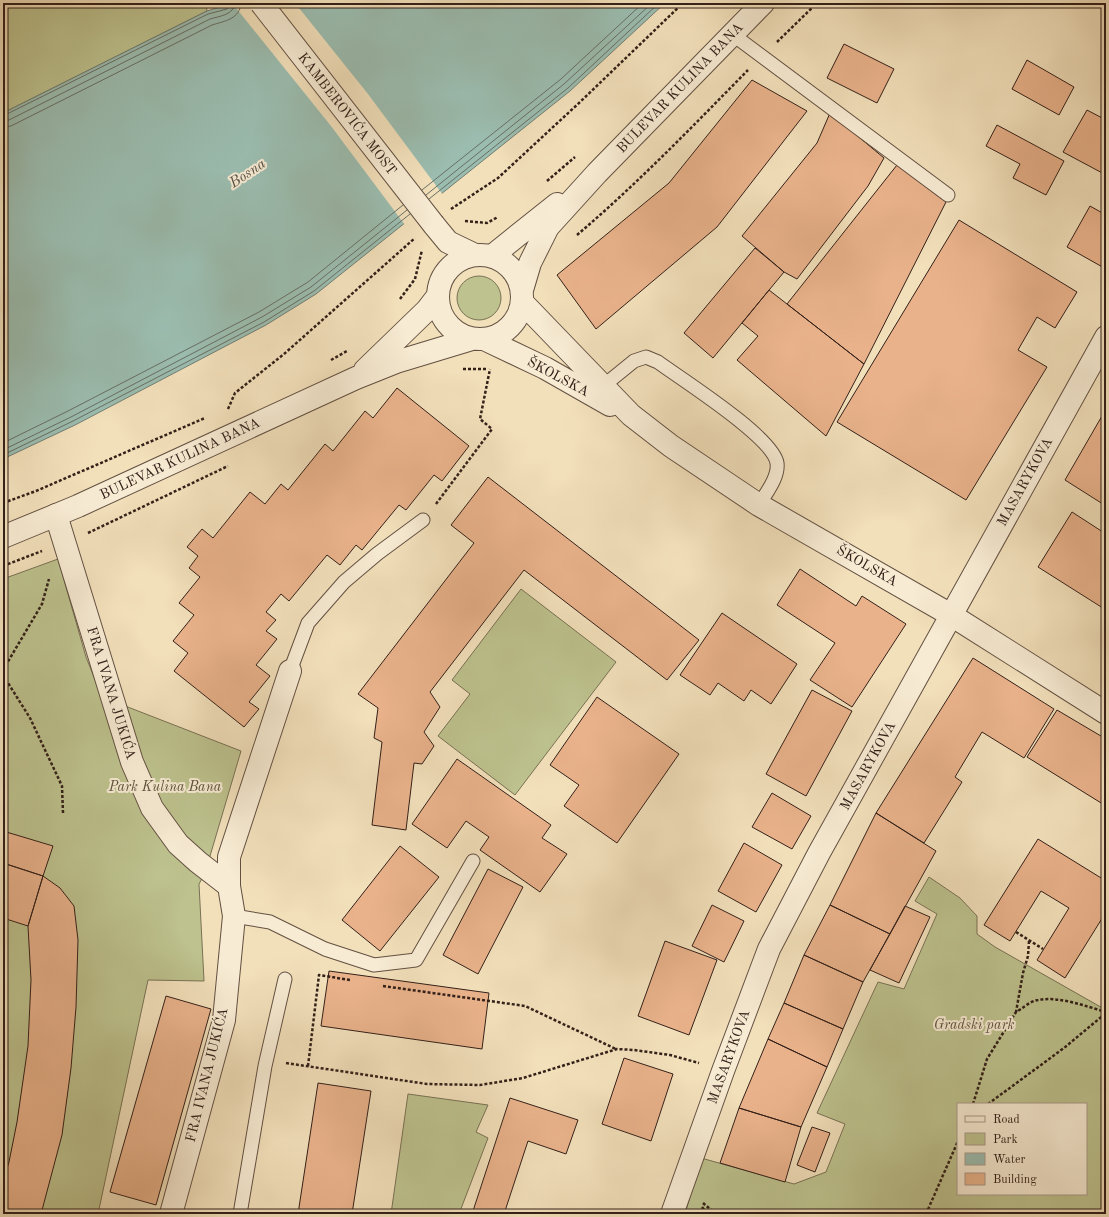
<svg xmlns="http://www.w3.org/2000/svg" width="1109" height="1217" viewBox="0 0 1109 1217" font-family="'Old Standard TT',serif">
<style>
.green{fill:#bdc28e;stroke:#787154;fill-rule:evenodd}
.water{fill:#9bbdb0;stroke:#717e74}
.pier{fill:#f2e0bb}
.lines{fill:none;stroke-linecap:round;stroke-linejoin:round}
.shore{stroke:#676e64;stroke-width:1}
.building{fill:#e9b28b;stroke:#332019}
.service-casing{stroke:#635042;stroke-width:15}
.minor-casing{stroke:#635042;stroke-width:24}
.tertiary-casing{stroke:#635042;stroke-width:24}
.path{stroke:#332019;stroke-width:2.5;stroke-dasharray:3 2;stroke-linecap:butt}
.service{stroke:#f7ebd3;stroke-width:13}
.minor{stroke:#f7ebd3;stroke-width:22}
.tertiary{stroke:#f7ebd3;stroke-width:22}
.tertiary-bridge-casing{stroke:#635042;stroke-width:24;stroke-linecap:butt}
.tertiary-bridge{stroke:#f7ebd3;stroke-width:22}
.labels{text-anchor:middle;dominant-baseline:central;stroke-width:4;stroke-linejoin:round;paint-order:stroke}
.street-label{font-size:14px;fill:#332019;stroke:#f7ebd3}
.park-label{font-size:14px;font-style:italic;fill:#5c513c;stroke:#f7ebd3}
.water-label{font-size:15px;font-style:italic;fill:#524f46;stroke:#f7ebd3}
</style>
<rect width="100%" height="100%" fill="#f2e0bb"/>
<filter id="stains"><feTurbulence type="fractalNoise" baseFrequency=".005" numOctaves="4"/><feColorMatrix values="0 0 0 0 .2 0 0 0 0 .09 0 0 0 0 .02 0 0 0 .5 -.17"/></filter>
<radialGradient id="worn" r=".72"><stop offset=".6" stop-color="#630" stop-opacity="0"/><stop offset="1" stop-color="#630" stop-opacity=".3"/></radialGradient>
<path class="green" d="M3,3H206L207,11L3,113Z
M457 298a22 22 0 1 1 44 0a22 22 0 1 1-44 0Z
M58,559L86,657L102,697L241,751L205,873L199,884L204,981L148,980L98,1214H3V579Z
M521,589L616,662L515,795L438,736L470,694L452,680Z
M929,877L960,898L977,916V934L995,947L1106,1010V1214H685L701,1158L794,1184L826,1172L845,1124L817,1113L878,982L904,989L937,914L915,901ZM958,1104H1086V1194H958Z
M408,1094L488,1105L476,1132L488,1138L459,1214H391Z"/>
<path class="water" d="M232,3H665L570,91L316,294L266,325L75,425L3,459V113L207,11Z"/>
<path class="pier" d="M232,3H295L368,94L443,195L405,225L331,126Z"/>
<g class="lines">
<path class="shore" d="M3,116L208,14L227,9L230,3
M3,121L9,120L210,19C220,16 234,15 235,3
M3,127L11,126L212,25C225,21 240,19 241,3
M422,190L561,79L643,3
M426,195L564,84L652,3
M429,199L568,88L659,3
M3,443L68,411L259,312L308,282L403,205
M3,450L71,417L262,317L311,287L407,210
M3,455L73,421L264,322L314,291L410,214"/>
</g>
<path class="building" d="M844,44L894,69L877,103L827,78Z
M1027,60L1074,87L1059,115L1012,89Z
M752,80L807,111L717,227L596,329L557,275L669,183Z
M1087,110L1106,120V175L1063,152Z
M830,113L884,158L868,186L797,279L784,272L742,236L817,143Z
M997,125L1064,161L1046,195L1013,178L1020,164L986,146Z
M897,165L946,202L864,364L787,304Z
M1090,206L1106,215V269L1067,247Z
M959,220L1077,292L1055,328L1037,317L1018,350L1047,367L966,500L837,422Z
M755,248L784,272L713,358L684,333Z
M769,290L864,364L826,436L737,360L758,336L742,323Z
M397,388L469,446L442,481L434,475L406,510L399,505L362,550L356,545L340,565L327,555L289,601L281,594L266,612L276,620L266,631L277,639L256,665L270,676L249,702L259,709L244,727L174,671L188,653L173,641L194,615L179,603L200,577L189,568L198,556L187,547L202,529L213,538L250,492L265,504L281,484L288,490L325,444L333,451L365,411L373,418Z
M1106,409V506L1065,480Z
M488,477L699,640L667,680L524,570L430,692L440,707L424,732L434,746L422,764L414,763L406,830L372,825L382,742L374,738L378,708L358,694L474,543L451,525Z
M1072,512L1106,534V610L1038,567Z
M800,569L856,606L862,596L906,624L852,707L810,680L835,643L777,605Z
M722,613L797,664L771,704L751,690L744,701L718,683L710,695L680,675Z
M973,658L1054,709L1024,758L982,732L955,777L962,782L924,843L876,813Z
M812,690L852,711L806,796L766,774Z
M597,697L679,754L617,843L564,806L579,785L550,765Z
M1057,710L1106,739V806L1027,757Z
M457,759L551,825L542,838L567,854L540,892L480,850L489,837L466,821L447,848L412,824Z
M772,793L811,816L792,849L752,827Z
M876,813L936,851L890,934L830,905Z
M3,831L53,846L43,876L3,863Z
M1038,839L1106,881V912L1065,978L1037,960L1069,908L1041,891L1010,941L984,925Z
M744,843L782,865L756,912L718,891Z
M400,846L439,877L380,951L342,920Z
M3,863L43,876L28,926L3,918Z
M488,869L523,887L478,974L443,955Z
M43,876L60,888L74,906L78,940L76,1007L71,1068L62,1135L41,1214H3V1181L9,1162L17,1122L28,1046L31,980L28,926Z
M712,905L744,921L724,962L692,946Z
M830,905L890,934L863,982L804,955Z
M905,906L930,917L899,983L870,970Z
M665,941L717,960L689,1035L638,1016Z
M804,955L863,982L843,1029L784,1003Z
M329,971L489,993L482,1049L321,1026Z
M166,996L211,1009L156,1205L110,1192Z
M784,1003L843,1029L827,1067L768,1039Z
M768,1039L827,1067L801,1127L739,1108Z
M624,1058L673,1074L651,1141L602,1124Z
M318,1083L371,1091L352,1214H298Z
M510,1098L578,1120L566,1154L528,1141L504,1214H472Z
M739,1108L801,1127L785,1182L720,1163Z
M812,1127L830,1133L815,1172L797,1165Z"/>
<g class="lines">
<g class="service-casing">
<path id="service" d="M732,34L948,195
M602,387L634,361L646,357L658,362C681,379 773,437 777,463C779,477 766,493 759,505
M290,671L308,623L344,582L377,554L423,520
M234,916L270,922L325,949L374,965L416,960L473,861
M240,1214L265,1066L285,979"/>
</g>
<g class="minor-casing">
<path id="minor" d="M56,515L132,762L152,808L178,844L198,862L229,886L234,916L224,1020L171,1214
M229,886V857L290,671
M672,1214L723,1071L769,949L819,853L1106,337"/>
</g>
<g class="tertiary-casing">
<path id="tertiary" d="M434,225L448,242L475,255
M438 297a42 42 0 1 1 84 0a42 42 0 1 1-84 0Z
M492,256L557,204
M522,290L530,263L548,227L597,173L763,3
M522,302L631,415L671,446L759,505L951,615L1106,713
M484,339L545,368L610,405
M365,370L427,310L437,297
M3,537L78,506L356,378L396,362L472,339"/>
</g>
<path class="path" d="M777,42L817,3
M547,181L575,157
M451,209L498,178L579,103L683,3
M465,221L487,223L498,217
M577,235C637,184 692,127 748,70
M400,299L415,279L422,250
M331,360L347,351
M463,369H488
M228,409L235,393L284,354L415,238
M3,503L36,491L205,418
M436,504L492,429L480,419L490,369
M88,533L228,466
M3,566L42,551
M3,670L42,604L49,579
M3,675L30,718L62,786L63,813
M1016,932L1043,949
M1029,941L1028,956L1023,973L1016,1012C1022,1009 1030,1001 1038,1000C1059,996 1085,1006 1106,1012
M383,986L525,1006L616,1049
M1106,1017L1103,1029L1106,1068
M286,1063L427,1084L480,1085L523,1078L617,1049L634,1050L670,1055L699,1063
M308,1066L319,975L350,980
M973,1104L987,1059L1016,1012
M988,1104L1064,1048L1106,1013
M703,1203L716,1214
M702,1207L707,1214
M926,1214L958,1141"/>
<use href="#service" class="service"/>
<use href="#minor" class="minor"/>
<use href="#tertiary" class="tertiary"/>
<g class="tertiary-bridge-casing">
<path id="tertiary-bridge" d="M261,3L434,225"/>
</g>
<use href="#tertiary-bridge" class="tertiary-bridge"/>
</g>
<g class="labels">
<g class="street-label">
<text transform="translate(680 88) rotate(-46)">BULEVAR KULINA BANA</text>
<text transform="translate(347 114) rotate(52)">KAMBEROVIĆA MOST</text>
<text transform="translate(558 377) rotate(28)">ŠKOLSKA</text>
<text transform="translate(180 459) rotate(-25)">BULEVAR KULINA BANA</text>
<text transform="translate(1025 482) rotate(-61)">MASARYKOVA</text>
<text transform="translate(867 566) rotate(30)">ŠKOLSKA</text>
<text transform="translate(111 693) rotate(73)">FRA IVANA JUKIĆA</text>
<text transform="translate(868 766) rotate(-61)">MASARYKOVA</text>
<text transform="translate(729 1057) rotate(-70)">MASARYKOVA</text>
<text transform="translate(207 1075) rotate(-76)">FRA IVANA JUKIĆA</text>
</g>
<g class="park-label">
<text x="165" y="787">Park Kulina Bana</text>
<text x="974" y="1025">Gradski park</text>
</g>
<g class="water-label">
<text transform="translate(248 174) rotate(-34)">Bosna</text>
</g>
</g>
<rect width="1109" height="1217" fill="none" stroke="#f2e0bb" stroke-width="16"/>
<rect x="4" y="4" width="1101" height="1209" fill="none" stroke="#332019" stroke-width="2"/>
<rect x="8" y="8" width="1093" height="1201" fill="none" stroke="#332019"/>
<rect x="957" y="1103" width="130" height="92" fill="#f7ebd3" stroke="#a99a89"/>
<rect x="965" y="1116" width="20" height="6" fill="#f7ebd3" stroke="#a99a89"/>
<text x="993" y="1123" font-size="12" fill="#332019">Road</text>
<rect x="965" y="1133" width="20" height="12" fill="#bdc28e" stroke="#a99a89"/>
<text x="993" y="1143" font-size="12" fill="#332019">Park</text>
<rect x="965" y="1153" width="20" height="12" fill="#9bbdb0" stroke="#a99a89"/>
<text x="993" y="1163" font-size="12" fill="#332019">Water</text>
<rect x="965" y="1173" width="20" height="12" fill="#e9b28b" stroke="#a99a89"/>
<text x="993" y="1183" font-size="12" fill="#332019">Building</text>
<rect width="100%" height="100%" filter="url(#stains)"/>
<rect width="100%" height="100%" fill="url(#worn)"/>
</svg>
